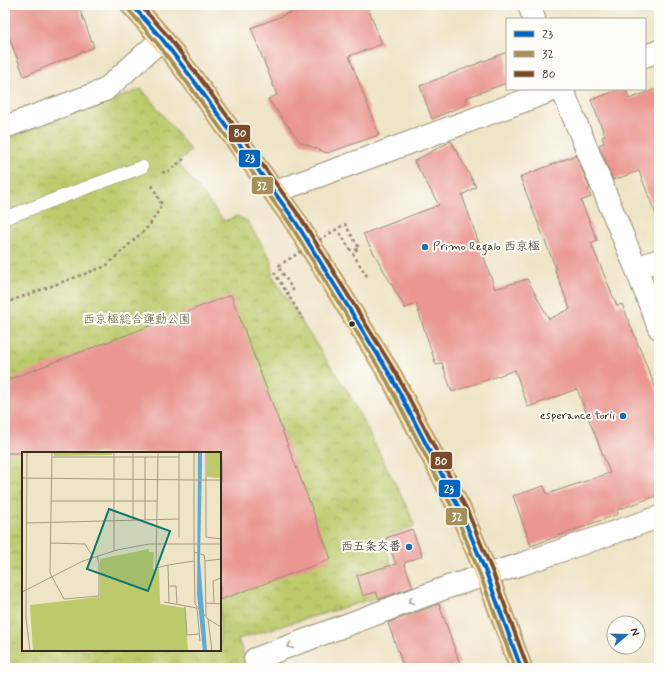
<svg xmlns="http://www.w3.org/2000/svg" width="664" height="673" viewBox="0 0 664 673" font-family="Mynerve,'Klee One',sans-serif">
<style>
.park{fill:url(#park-crowns);stroke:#7c7a45;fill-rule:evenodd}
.building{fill:#ea9792}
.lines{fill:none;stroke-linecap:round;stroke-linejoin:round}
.service-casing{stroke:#948772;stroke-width:14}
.minor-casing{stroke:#948772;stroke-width:24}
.trunk-casing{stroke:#948772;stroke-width:24}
.path{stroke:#948772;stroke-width:2.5;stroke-dasharray:3 3;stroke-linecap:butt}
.service{stroke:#fff;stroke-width:13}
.minor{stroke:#fff;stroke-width:22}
.trunk{stroke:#efc469;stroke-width:22}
.path-bridge{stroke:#948772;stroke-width:2.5;stroke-dasharray:3 3;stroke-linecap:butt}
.bus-1-casing{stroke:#fdfcf7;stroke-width:7}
.bus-2-casing{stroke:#fdfcf7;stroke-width:7}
.bus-3-casing{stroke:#fdfcf7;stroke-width:7}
.bus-1{stroke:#0065bd;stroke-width:4}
.bus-2{stroke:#a79057;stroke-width:4}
.bus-3{stroke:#7a4b2a;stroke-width:4}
.oneway{stroke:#a79f9a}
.poi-dot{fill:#1f6fb2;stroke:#fdfcf7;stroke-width:1.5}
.bus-dot{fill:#3b2a1e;stroke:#fdfcf7;stroke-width:1.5}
.labels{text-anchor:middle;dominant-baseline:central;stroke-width:4;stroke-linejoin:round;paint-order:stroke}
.poi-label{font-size:12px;fill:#3b2a1e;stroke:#fdfcf7;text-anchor:end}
.park-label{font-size:12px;fill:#625a35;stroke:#fdfcf7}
.inset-road{fill:none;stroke:#a69a83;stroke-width:1}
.view{fill:#0f766e;fill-opacity:0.15;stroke:#0f766e;stroke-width:2}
.inset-edge{fill:none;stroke:#3b2a1e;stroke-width:2}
.line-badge{stroke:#fdfcf7;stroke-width:1.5}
.badge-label{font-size:11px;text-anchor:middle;font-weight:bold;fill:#fff}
</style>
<defs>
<pattern id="park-crowns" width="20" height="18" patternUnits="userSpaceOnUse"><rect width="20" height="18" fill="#bcca6c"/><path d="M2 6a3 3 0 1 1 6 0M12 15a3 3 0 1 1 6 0" fill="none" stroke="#9aa458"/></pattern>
</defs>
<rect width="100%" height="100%" fill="#fdfcf7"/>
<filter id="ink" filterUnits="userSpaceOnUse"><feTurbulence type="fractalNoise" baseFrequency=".025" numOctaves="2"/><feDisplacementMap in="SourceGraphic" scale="8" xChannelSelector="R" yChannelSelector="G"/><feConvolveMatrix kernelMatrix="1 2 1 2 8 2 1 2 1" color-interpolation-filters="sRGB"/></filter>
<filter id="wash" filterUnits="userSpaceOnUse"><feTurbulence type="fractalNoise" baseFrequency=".012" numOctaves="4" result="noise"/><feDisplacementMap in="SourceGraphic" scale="16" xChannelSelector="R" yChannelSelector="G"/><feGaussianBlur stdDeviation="0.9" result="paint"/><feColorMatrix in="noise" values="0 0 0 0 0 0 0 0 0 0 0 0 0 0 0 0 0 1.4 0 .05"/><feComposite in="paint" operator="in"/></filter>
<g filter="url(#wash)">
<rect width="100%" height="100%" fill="#eee4c6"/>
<path class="park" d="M142,89L191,151L177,162L224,221L237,216L247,221L272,261V275L308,332L348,392L403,499L415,526L383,537L399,591L238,639L249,668H5V139ZM23,453H220V650H23Z"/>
<g id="blocks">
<path class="building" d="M5,5H78L94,47L24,76L5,27Z
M310,5H367L382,44L349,56L379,135L327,153L300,142L268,99L277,95L251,28Z
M507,52V83L465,98L467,104L432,119L420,86Z
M659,88V218H657L639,171L613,180L599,145L604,143L602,137L605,136L591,100L621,89H626L629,99Z
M451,141L476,187L462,195L495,289L527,279L549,319L570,309L555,270L556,269L520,177L576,155L590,189L588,190L591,197L581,201L597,240L591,243L617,306L622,304L659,397V495L617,510L618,514L531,546L513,496L544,486L547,494L610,473L577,389L528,407L515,370L452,392L442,363L436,365L416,304L405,308L363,234L439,205L414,161Z
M231,295L331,559L220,600V453H5V381Z
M412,529L422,556L404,563L413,587L379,599L376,592L363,596L357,575L396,564L386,538Z
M439,604L460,664L448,668H404L388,623Z"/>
</g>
</g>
<g filter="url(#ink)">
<use href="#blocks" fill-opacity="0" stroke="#948772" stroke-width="1"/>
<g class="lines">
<g class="service-casing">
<path id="service" d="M5,218L142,167"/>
</g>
<g class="minor-casing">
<path id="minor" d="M529,5L534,19
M645,56L659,51
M562,89L636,268L659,328
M5,127L105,90L162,39
M275,192L556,89
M636,268L659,260
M260,668L255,659L448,587L522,564L659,517"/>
</g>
<g class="trunk-casing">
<path id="trunk" d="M132,5L162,39L194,81L295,221L392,378L432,455L461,512L487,575L521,668"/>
</g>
<path class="path" d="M162,172L166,173L184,159
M340,233L368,278
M274,272L303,319
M5,303L106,266L149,226L162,205L152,185"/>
<use href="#service" class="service"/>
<use href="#minor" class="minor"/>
<use href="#trunk" class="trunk"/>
<path class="path-bridge" d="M287,294L293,290L278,266L345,224L359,248L353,252"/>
<g class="bus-1-casing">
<path id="bus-1" d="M132,5L162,39L194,81L295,221L392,378L461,512L487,575L521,668"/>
</g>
<g class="bus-2-casing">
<path id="bus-2" d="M128,9L157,43L189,85L290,224L387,381L456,515L481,577L515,668"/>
</g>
<g class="bus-3-casing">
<path id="bus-3" d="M140,5L167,35L199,77L300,217L397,375L467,510L493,573L527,666"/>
</g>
<use href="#bus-1" class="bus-1"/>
<use href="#bus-2" class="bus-2"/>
<use href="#bus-3" class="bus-3"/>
</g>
<defs><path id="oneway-chevron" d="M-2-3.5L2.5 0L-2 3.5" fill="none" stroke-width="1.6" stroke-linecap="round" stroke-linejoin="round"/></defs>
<g class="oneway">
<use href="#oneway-chevron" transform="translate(411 601) rotate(159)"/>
<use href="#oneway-chevron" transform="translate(290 646) rotate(159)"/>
</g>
</g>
<g class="poi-dot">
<circle cx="425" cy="247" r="4"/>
<circle cx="623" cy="416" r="4"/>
<circle cx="409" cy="547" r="4"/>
</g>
<circle class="bus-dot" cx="352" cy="324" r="3.5"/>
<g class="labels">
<g class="poi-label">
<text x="433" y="247" text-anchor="start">Primo Regalo 西京極</text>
<text x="615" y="416">esperance torii</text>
<text x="401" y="547">西五条交番</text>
</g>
<g class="park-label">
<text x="137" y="320">西京極総合運動公園</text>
</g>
</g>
<g transform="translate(22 452)">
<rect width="199" height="199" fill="#eee4c6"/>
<path d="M31,0H90V3L32,4ZM185,0H199V26L185,25ZM127,97V100H132L131,117H137L138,152L163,156L166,199H11L8,153L78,145V107Z" fill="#bcca6c"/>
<path d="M100,167L108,175L107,178L109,176L112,180L114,186L111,188H115L118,198L39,199L55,170L66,172L67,169L76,173L89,172L90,169L98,170Z" fill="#bcca6c"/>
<path d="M176,0H180V10L178,109L185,199H181L175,142Z" fill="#5dabd6"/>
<path class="inset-road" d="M5,0L4,166L8,199M30,0L28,121L42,147L77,144V111L75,104M92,0V99M136,0L134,116L146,113L147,151M172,0V92M184,0V85L199,87M30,5H157M0,26L172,28M172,28H199M29,49H135M111,68V0M123,68V5M5,71L157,67M157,86V0M28,91L63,92L71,105M172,92L173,152L186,167L190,199M172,100L182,103L183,109M146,113L172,109M147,134H154L155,152M0,140L61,109L95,98L127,92H199M142,150L175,156L178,189M184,151L199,152M192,152L191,129L199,126M163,154L165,183L177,182M184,164L183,109L199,107M186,167L199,175"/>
<path class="view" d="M87,57L148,79L126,139L65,117Z"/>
<rect width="199" height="199" class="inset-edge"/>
</g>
<g class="line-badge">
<rect x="228" y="124" width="23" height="19" rx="4" fill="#7a4b2a"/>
<rect x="238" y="149" width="23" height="19" rx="4" fill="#0065bd"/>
<rect x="251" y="176" width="23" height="19" rx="4" fill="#a79057"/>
<rect x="430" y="451" width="23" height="19" rx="4" fill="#7a4b2a"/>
<rect x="438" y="479" width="23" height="19" rx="4" fill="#0065bd"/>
<rect x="445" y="507" width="23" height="19" rx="4" fill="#a79057"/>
</g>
<g class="badge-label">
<text x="240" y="137">80</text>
<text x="250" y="162">23</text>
<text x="262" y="190">32</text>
<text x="441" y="465">80</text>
<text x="449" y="493">23</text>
<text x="457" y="521">32</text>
</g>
<rect width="664" height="673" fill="none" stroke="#fdfcf7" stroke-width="20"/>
<rect x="506" y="18" width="140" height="72" fill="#fdfcf7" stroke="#afa8a0"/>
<rect x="514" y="31" width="20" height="6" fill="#0065bd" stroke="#afa8a0"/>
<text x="542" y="38" font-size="12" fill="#3b2a1e">23</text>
<rect x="514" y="51" width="20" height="6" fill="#a79057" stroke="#afa8a0"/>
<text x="542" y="58" font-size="12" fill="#3b2a1e">32</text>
<rect x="514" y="71" width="20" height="6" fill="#7a4b2a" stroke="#afa8a0"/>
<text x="542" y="78" font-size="12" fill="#3b2a1e">80</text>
<g transform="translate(626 635) rotate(70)"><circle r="19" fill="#fdfcf7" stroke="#afa8a0"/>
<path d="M0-3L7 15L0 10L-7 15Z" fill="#1f6fb2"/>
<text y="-6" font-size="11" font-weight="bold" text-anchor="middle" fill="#3b2a1e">N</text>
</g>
</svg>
